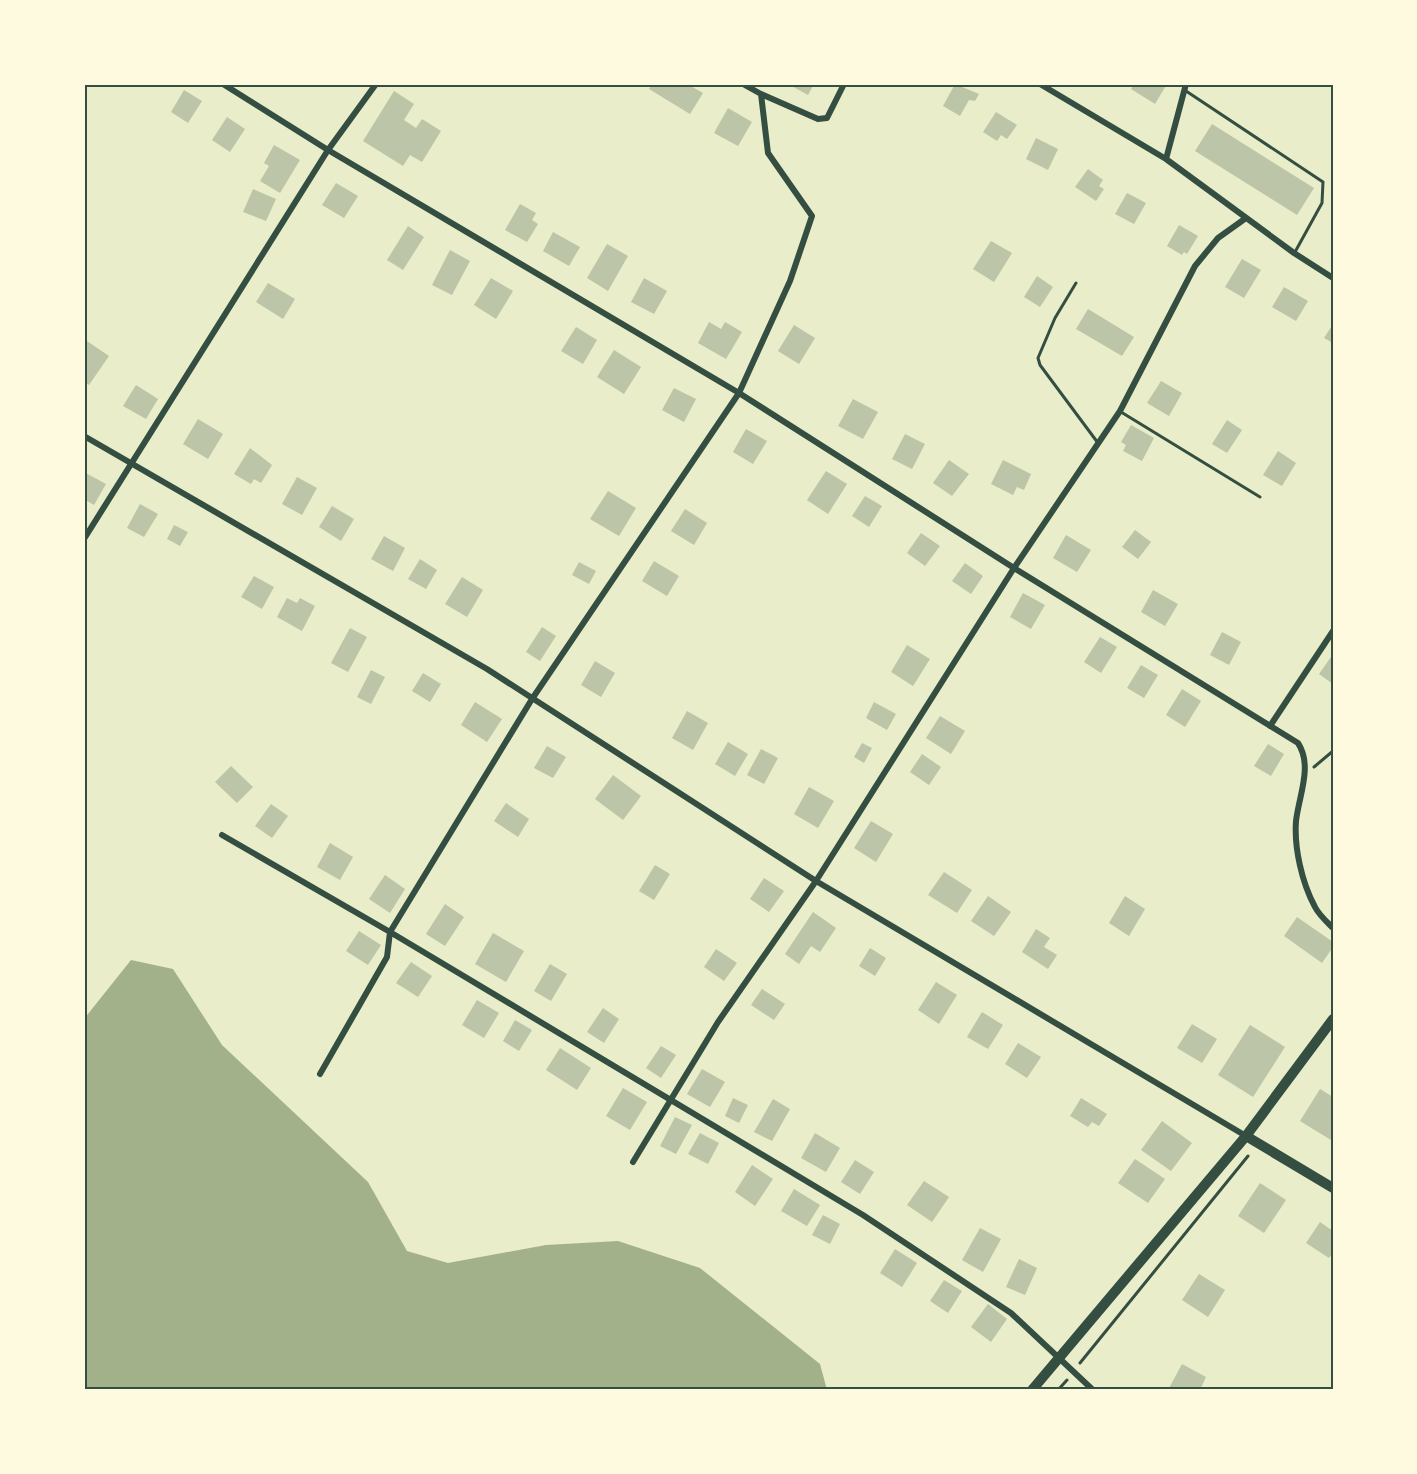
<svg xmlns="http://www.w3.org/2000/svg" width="1417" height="1474" viewBox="0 0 1417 1474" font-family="Literata,serif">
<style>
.water{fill:#a3b18a}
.building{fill:#bcc5a7}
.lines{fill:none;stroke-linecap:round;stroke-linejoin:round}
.path{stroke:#344e41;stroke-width:3}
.service{stroke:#344e41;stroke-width:3}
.minor{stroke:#344e41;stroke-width:6}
.primary{stroke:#344e41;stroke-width:10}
.neatline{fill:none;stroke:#344e41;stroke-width:2}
</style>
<rect width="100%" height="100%" fill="#e9edc9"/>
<path class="water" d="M131,960L173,969L222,1045L368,1182L407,1251L448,1263L546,1245L618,1241L700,1268L820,1364L827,1390H84V1019Z"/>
<path class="building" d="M652,84H687L703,93L690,114L649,89Z
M788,84H814L808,95Z
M955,84L979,94L975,101L969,100L960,116L943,106Z
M1134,84H1167L1155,104L1131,89Z
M184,90L202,101L188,123L171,112Z
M394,91L414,104L404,120L416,128L422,119L441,131L422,162L410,155L403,166L363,141Z
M728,108L752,122L738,146L714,133Z
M996,112L1017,125L1007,139L1001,135L997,141L983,132Z
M227,117L245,129L230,152L212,140Z
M1212,124L1314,188L1297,215L1195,151Z
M1036,138L1058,149L1048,170L1026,159Z
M274,145L300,160L280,193L260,181L269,166L264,163Z
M1088,169L1103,180L1099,186L1104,189L1096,201L1075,187Z
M336,183L358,196L344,218L322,205Z
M253,189L276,199L266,221L243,212Z
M1127,193L1146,203L1134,224L1115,214Z
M520,204L536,213L532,220L538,224L527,242L505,230Z
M1179,225L1198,236L1187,254L1184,252L1182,255L1167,246Z
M408,226L424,237L403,270L387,260Z
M553,232L580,247L569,266L543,251Z
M991,241L1012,253L994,282L973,269Z
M607,244L628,256L608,291L587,278Z
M450,250L470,261L452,295L432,285Z
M1242,259L1261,270L1244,298L1225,287Z
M1037,276L1053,287L1040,307L1024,297Z
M491,278L513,291L496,319L474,305Z
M644,278L667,291L654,314L631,302Z
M268,283L295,299L283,319L256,302Z
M1284,287L1308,301L1296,321L1272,307Z
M1088,309L1134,337L1122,356L1076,329Z
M709,322L721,329L725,322L742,332L726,359L698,343Z
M1333,324V343L1324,338Z
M794,325L815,338L799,364L778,351Z
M576,327L597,340L583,364L561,351Z
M87,341L109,356L89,385L84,382V346Z
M614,350L641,367L624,394L597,377Z
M1161,381L1182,393L1169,416L1147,403Z
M136,385L158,399L146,419L123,406Z
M674,388L696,399L684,422L662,410Z
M853,399L878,412L863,439L838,426Z
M198,419L223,434L208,459L183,444Z
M1227,420L1242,430L1227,453L1212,444Z
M1131,425L1154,438L1142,461L1123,451L1126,445L1121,442Z
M746,429L767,441L753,464L733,452Z
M905,434L925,444L912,469L892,459Z
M250,448L272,465L261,483L254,479L251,484L234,474Z
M1278,451L1296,463L1282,486L1263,475Z
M949,460L969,474L952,496L933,483Z
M1003,460L1031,474L1024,490L1017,487L1013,495L991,484Z
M826,471L847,484L828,514L807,500Z
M84,472L106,484L94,505L84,499Z
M297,477L317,488L302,515L282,504Z
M608,491L636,508L619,536L590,519Z
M865,496L882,506L869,527L852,516Z
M140,504L158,514L144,537L127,528Z
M332,506L354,519L341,541L319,527Z
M685,509L707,523L694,545L671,531Z
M174,525L188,532L180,546L167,539Z
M1135,530L1151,542L1138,559L1122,547Z
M921,533L940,546L925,566L907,553Z
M1066,535L1091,550L1077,572L1053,558Z
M384,536L405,548L393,571L371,559Z
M420,559L437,570L426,589L408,579Z
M654,561L679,576L667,596L642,581Z
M579,562L596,571L589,584L572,575Z
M965,563L983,576L971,594L952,581Z
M254,576L274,587L262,609L241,597Z
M462,577L483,590L467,617L445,604Z
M1153,590L1178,604L1165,626L1141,612Z
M1023,593L1045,605L1031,629L1010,617Z
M287,598L297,603L300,598L315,606L302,631L277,617Z
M542,627L556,636L540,661L526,652Z
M350,628L367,637L348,672L331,663Z
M1222,632L1241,642L1229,665L1210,655Z
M1100,637L1117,647L1101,673L1084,662Z
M907,645L930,659L913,686L891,672Z
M1333,654V684L1319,674Z
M595,661L615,673L601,697L581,685Z
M1141,665L1158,675L1144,698L1127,688Z
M371,670L385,677L371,704L357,697Z
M423,673L441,684L430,702L412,691Z
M1182,689L1201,701L1185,727L1166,715Z
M475,702L502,719L487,742L461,725Z
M874,702L896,714L887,730L866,718Z
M687,711L708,723L693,750L672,738Z
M940,716L965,731L951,754L926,738Z
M728,742L748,754L735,776L715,764Z
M862,743L872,748L864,763L854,757Z
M1268,744L1284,754L1271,776L1254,766Z
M547,746L566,757L553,778L534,768Z
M761,749L778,758L764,784L747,775Z
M922,754L941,767L929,785L910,772Z
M231,766L253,787L237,803L215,782Z
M613,775L641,796L623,820L595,799Z
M809,787L834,801L818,828L794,814Z
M506,803L529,819L518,837L494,821Z
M271,804L288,816L272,838L255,826Z
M871,821L893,834L876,862L854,848Z
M330,843L353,857L340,880L317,867Z
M655,865L670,874L654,900L639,891Z
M944,872L972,890L957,913L928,895Z
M385,875L405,889L390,913L369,899Z
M764,878L784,891L769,912L750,899Z
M988,896L1011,912L994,936L971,921Z
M1125,896L1145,909L1129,936L1109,923Z
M445,904L464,917L445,946L426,934Z
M813,912L836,928L820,952L811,946L799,964L785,954Z
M1297,917L1333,942V947L1322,963L1284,936Z
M1036,929L1050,938L1044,947L1057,955L1048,969L1022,952Z
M359,931L381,945L368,965L346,951Z
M493,933L524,951L506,982L475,964Z
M870,948L886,958L875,976L859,966Z
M716,949L737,963L724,981L704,967Z
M411,962L432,976L418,997L396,983Z
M550,964L567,974L551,1001L534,991Z
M936,982L957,995L939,1024L918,1010Z
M762,989L785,1004L774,1020L751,1005Z
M477,1000L499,1013L484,1038L462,1025Z
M603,1008L619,1019L604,1043L587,1032Z
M982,1012L1003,1025L988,1049L967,1037Z
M515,1020L532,1030L519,1051L503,1041Z
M1192,1024L1217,1039L1202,1063L1177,1048Z
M1250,1025L1285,1047L1253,1097L1218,1075Z
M1018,1043L1041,1057L1027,1078L1005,1064Z
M661,1046L676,1055L661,1078L646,1068Z
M560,1048L591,1068L577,1090L546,1070Z
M702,1069L725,1082L710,1107L687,1094Z
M623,1088L647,1102L630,1130L606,1116Z
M1320,1089L1333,1097L1331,1140L1300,1121Z
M733,1098L748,1105L739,1123L725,1116Z
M1081,1098L1107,1114L1099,1126L1092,1122L1088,1127L1070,1116Z
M773,1099L790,1109L772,1141L754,1132Z
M675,1117L692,1125L676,1154L660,1146Z
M1162,1121L1192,1143L1171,1171L1141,1150Z
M700,1133L719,1143L708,1164L688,1154Z
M815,1133L840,1148L826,1172L801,1158Z
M1135,1159L1165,1179L1148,1203L1118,1183Z
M855,1160L874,1172L860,1194L841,1182Z
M752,1165L773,1179L755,1206L735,1192Z
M924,1181L949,1197L932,1222L907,1205Z
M1260,1183L1286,1200L1264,1233L1238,1216Z
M794,1189L820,1205L807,1226L781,1211Z
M823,1215L840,1224L830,1244L812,1235Z
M1320,1222L1333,1231V1252L1329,1258L1306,1243Z
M980,1228L1001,1239L983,1272L962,1260Z
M895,1249L917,1263L902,1287L880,1273Z
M1019,1259L1037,1268L1025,1295L1006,1287Z
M1199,1274L1225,1290L1208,1317L1182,1300Z
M944,1280L962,1291L948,1313L930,1301Z
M988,1304L1007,1319L991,1342L971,1327Z
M1182,1364L1206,1377L1200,1390H1168Z"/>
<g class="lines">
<path class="path" d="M1314,767L1333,751
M1080,1363L1248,1156
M1058,1390L1067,1380"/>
<path class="service" d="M1186,91L1323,182L1322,203L1295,252
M1076,283L1055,318L1038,358L1040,365L1098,443
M1121,412L1260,497"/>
<path class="minor" d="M223,84L328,150L739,393L1014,568L1298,743C1313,766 1299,795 1296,821C1294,848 1302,883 1315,907C1319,915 1327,922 1333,928
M1040,84L1166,159L1294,253L1333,278
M761,94L818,119L827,118L844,84
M1166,159L1186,84
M84,436L487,669L816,881L1246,1136
M84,539L328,150L376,84
M1270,726L1333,631
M222,835L390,932L863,1215L1011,1313L1093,1390
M320,1074L387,957L390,932L532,699L739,393L790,281L812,216L768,153L761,94L743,84
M633,1162L718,1022L816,881L1014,568L1120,411L1195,266L1218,238L1246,218"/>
<path class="primary" d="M1246,1136L1333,1188
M1032,1390L1246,1136L1333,1019"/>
</g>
<rect width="1417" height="1474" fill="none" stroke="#fefae0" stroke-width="171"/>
<rect x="86" y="86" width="1246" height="1302" class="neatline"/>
</svg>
